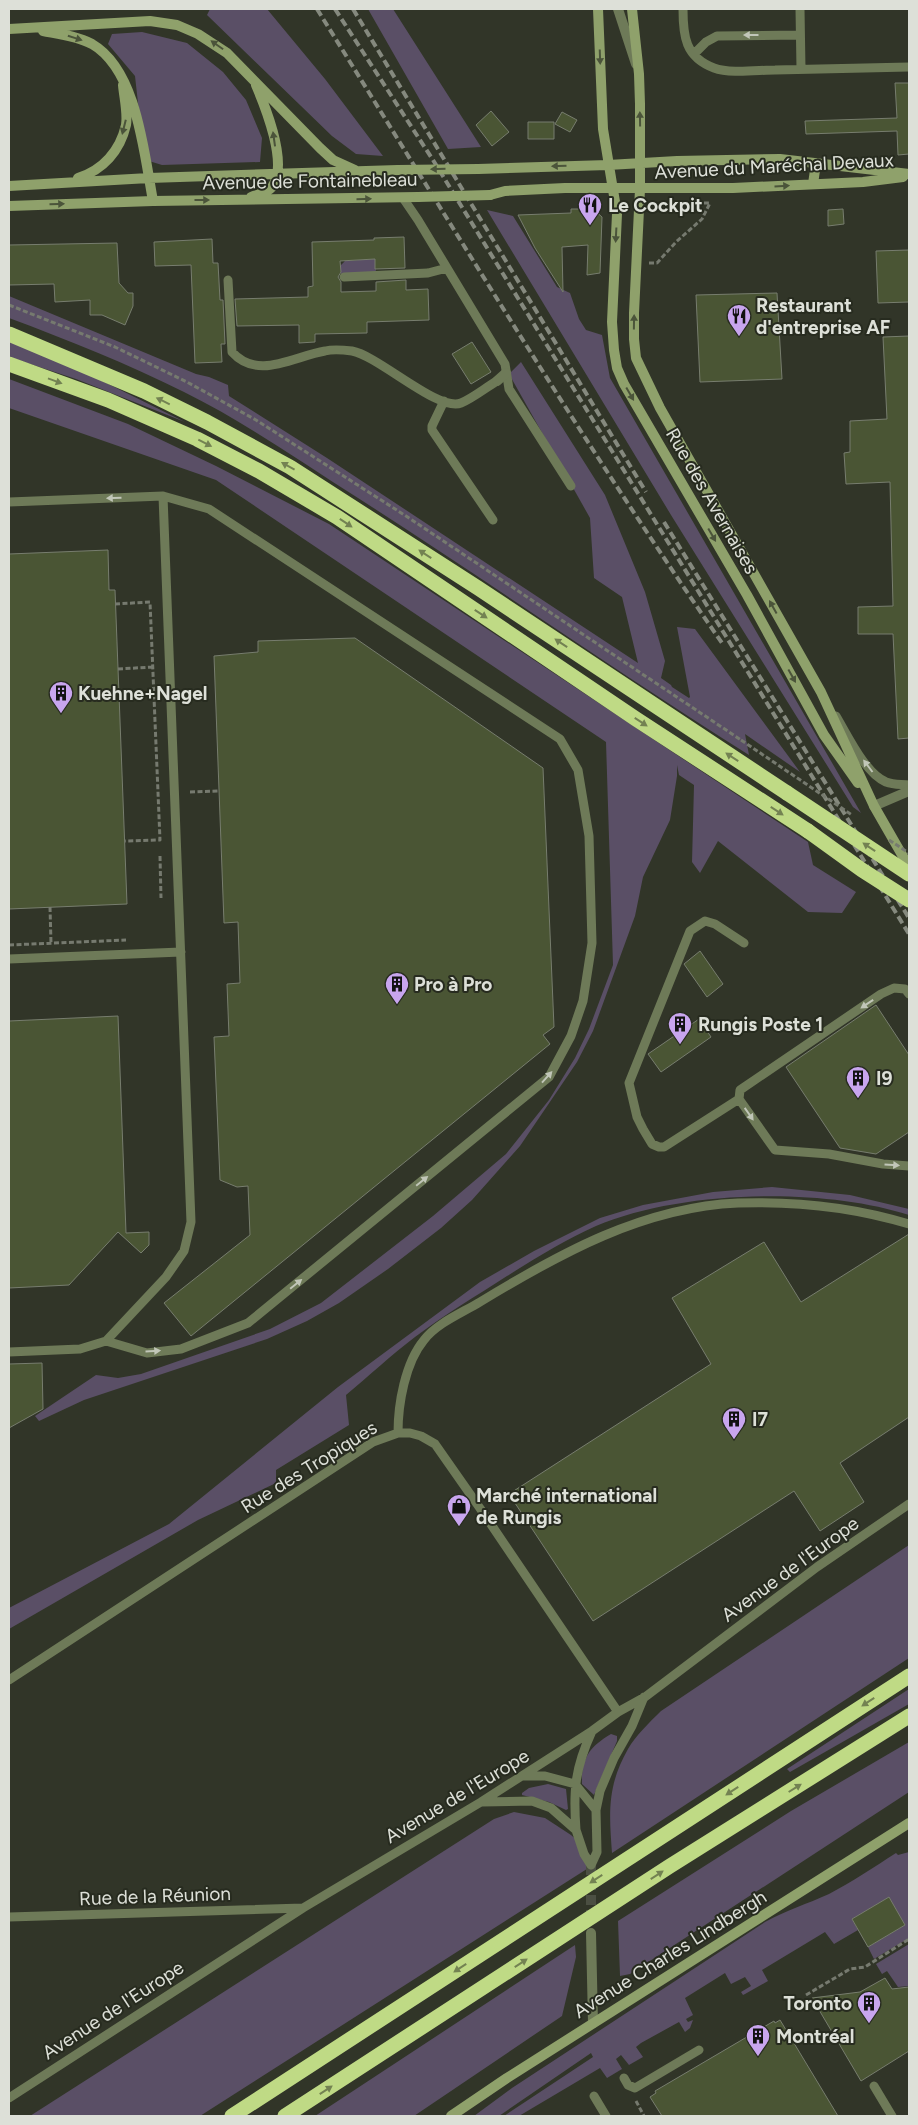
<svg xmlns="http://www.w3.org/2000/svg" width="918" height="2125" viewBox="0 0 918 2125" font-family="Figtree,sans-serif">
<style>
.green{fill:#5a4f66}
.building{fill:#4a5534;stroke:#777d6e}
.lines{fill:none;stroke-linecap:round;stroke-linejoin:round}
.street-tunnel{stroke:#4b4f42;stroke-width:10;stroke-dasharray:10 5;stroke-linecap:butt}
.path{stroke:#767a6f;stroke-width:3;stroke-dasharray:5 2.5;stroke-linecap:butt}
.lane{stroke:#6e7a58;stroke-width:9}
.street{stroke:#6e7a58;stroke-width:10}
.secondary{stroke:#8fa16b;stroke-width:10}
.highway{stroke:#bfda85;stroke-width:15}
.rail{stroke:#85897e;stroke-width:4;stroke-dasharray:8 4;stroke-linecap:butt}
.path-bridge{stroke:#767a6f;stroke-width:3;stroke-dasharray:5 2.5;stroke-linecap:butt}
.secondary-bridge{stroke:#8fa16b;stroke-width:10}
.highway-bridge{stroke:#bfda85;stroke-width:15}
.oneway{fill:#c1c6b8}
.oneway2{fill:#4b543a}
.oneway3{fill:#738252}
.labels{text-anchor:middle;dominant-baseline:central;stroke-width:4;stroke-linejoin:round;paint-order:stroke}
.street-label{font-size:19px;fill:#dde0d8;stroke:#272b1f}
.poi-label{font-size:19px;font-weight:bold;fill:#dde0d8;stroke:#272b1f;text-anchor:start}
</style>
<rect width="100%" height="100%" fill="#313528"/>
<path class="green" d="M210,9H267L325,79L383,156L356,154L332,136L207,15Z
M368,9H393L481,147L448,149Z
M142,32L187,43L223,72L246,100L262,138L260,162L162,165L149,161L140,121L135,76L108,44L112,34Z
M487,210L513,216L557,287L570,293L579,319L586,330L602,335L610,378L861,813L853,807L671,515Z
M375,259L376,273L341,274L340,266L345,261Z
M9,296L196,374L209,377L228,385L229,396L327,458L638,663L622,597L594,578L590,518L509,374L521,362L605,495L645,592L665,661L661,678L671,685L672,687L689,698L690,697L677,627L695,629L800,772L745,734L749,755C617,672 489,582 358,498C301,462 245,422 184,392C128,364 68,340 9,318Z
M9,340L76,368L185,422L76,379L9,357Z
M9,379L128,424L216,466L329,524L808,842L813,865L856,892L842,913L808,912L718,841L700,873L692,862L694,785L679,775L677,765V776L670,820L643,877L635,916L593,1031L577,1062L520,1146L472,1200L441,1228L388,1269L339,1303L307,1321L267,1339L84,1400L39,1421L35,1416L96,1375L118,1378L141,1374L270,1329L321,1303L433,1216L506,1154L549,1100L575,1058L589,1029L613,965L606,742L216,480L9,408Z
M772,1187L850,1195L909,1209V1215C822,1187 681,1190 596,1226C565,1240 536,1258 507,1276C476,1296 444,1315 415,1337C391,1355 369,1376 346,1395L349,1425L276,1470V1483L198,1520L9,1629V1608L169,1524L338,1387L480,1282L534,1251L600,1218L643,1205L713,1192Z
M909,1545V1658L612,1853C609,1812 607,1786 628,1749C636,1735 650,1722 661,1711Z
M909,1689V1704L790,1772L787,1769Z
M611,1734L617,1736V1741L594,1795L582,1784C581,1759 589,1747 611,1734Z
M909,1742V1792L630,1974L620,1976L618,1921L791,1811Z
M548,1784L566,1789L568,1809L566,1810L549,1802L522,1795V1793L529,1788Z
M514,1812L545,1818L571,1835L581,1844L590,1867L200,2116H30L494,1819Z
M909,1852V1938L874,1959L868,1947L905,1925L889,1898L852,1919L858,1930L834,1944L825,1932L762,1970L768,1981L745,1994L743,1995L741,1992L751,1986L745,1977L731,1984L725,1973L685,1998L693,2015L686,2019L688,2022L693,2020L690,2028L685,2032L679,2022L641,2043L636,2047L643,2057L629,2065L621,2055L616,2059L622,2069L607,2078L600,2068L519,2116H504L593,2057L591,2053L499,2116H474L512,2088L765,1922C787,1910 807,1904 829,1894C852,1882 874,1867 896,1853L898,1855Z
M909,1944V1986L898,1987L887,1971L882,1974L876,1964Z
M575,1945L576,1957L562,2016L414,2116H315Z"/>
<path class="building" d="M895,83H909V154L898,155L897,131L806,134L805,121L897,118Z
M491,111L509,132L492,146L476,125Z
M562,112L577,120L570,132L555,124Z
M528,122H554V139H528Z
M571,209H593L602,217L600,273L587,275L588,245L562,247L563,292L535,248L518,215L571,213Z
M843,209L844,224L828,226V210Z
M404,237L405,268L375,269V259L340,261L341,272L338,277L341,282V292L376,291V282L406,280V290L428,289L429,320L367,322V333L315,334V342L299,343V325L237,326L235,299L308,297V287L313,286L312,242L374,240V238Z
M212,239L213,263H218L220,300H223L225,344H221L222,362L195,363L191,265L155,266L154,242Z
M117,243L119,283L128,293H133V306L125,325L102,315H90V300L55,302L54,284L9,285V245Z
M909,250V302L878,303L876,251Z
M777,293L782,379L700,382L696,295Z
M909,336V738L898,739L893,634H858V607L893,606L890,482L846,484L844,453L850,452V421L887,419L883,337Z
M472,342L491,372L471,384L452,354Z
M108,550L109,590H115L127,904L9,909V554Z
M355,638L543,768L554,1027L543,1035L550,1044L191,1336L164,1303L250,1235L248,1186L237,1187L220,1180L214,1037L229,1036L227,984L240,983L238,922L224,923L214,656L258,652V641Z
M700,951L723,984L707,997L684,964Z
M876,1005L909,1055V1132L876,1154L840,1148L786,1067Z
M118,1016L126,1233L149,1232V1245L141,1253L118,1232L69,1285L9,1288V1021Z
M699,1019L711,1037L661,1072L648,1054Z
M909,1234V1417L840,1463L864,1502L820,1531L794,1491L593,1621L509,1494L711,1364L672,1298L764,1242L801,1302Z
M42,1363L43,1409L9,1428V1364Z
M889,1897L905,1925L868,1947L852,1919Z
M885,1978L892,1989L909,1987V2051L861,2081L812,1998L860,1992Z
M780,2020L838,2116H662L650,2097L656,2093L655,2091L774,2021L775,2023Z"/>
<g class="lines">
<path class="street-tunnel" d="M591,1865V1922"/>
<path class="path" d="M649,263H657L676,242L702,219L710,203H702
M9,305L115,347L187,382L256,420L406,516L741,740
M115,604L150,602L160,840L125,841
M118,669L153,667
M190,792L219,791
M160,856L161,898
M50,907L51,943
M9,945L126,940
M806,1995L850,1969L865,1967L909,1939
M636,2101L644,2116"/>
<path class="lane" d="M683,9C683,36 685,57 714,68C730,74 758,70 775,70C820,69 864,68 909,67
M800,9L801,69
M694,54L706,42L717,36L800,35
M403,198L418,220L505,364L509,389L571,486
M344,277L428,273L447,268
M228,280L232,352C258,381 294,356 325,351C333,349 344,350 352,351C379,356 438,412 461,403C473,398 485,388 497,381
M444,401L432,426V430L493,520
M9,502L163,496L209,509L560,739L578,770L589,836L592,943L583,1001L571,1036L549,1077L248,1323L181,1349L147,1353L106,1341
M836,716C848,736 865,773 886,782C894,785 901,784 909,785
M9,959L181,952
M909,994L905,989L894,988L881,994L740,1090L739,1099L775,1150L829,1154L883,1164L909,1166
M739,1099L664,1147H659L652,1144L643,1129L637,1117L629,1083L690,931L705,921L715,924L744,943
M9,1352L80,1349L106,1341L166,1277L184,1251L191,1222L163,496
M398,1433C398,1404 405,1363 424,1340C437,1323 462,1313 480,1302C559,1254 643,1207 738,1203C797,1201 853,1207 909,1224
M9,1680L373,1442L398,1433H410L421,1436L435,1444L484,1514L618,1712
M523,1776H545L575,1784L596,1810
M482,1802L532,1801L551,1808L576,1830L584,1854L591,1865
M576,1830C573,1790 575,1768 592,1731
M591,1865L597,1852L596,1810L600,1791L614,1758L632,1726L644,1697
M9,1917L303,1908
M624,2078L628,2085L635,2088L699,2050
M874,2086L892,2116
M594,2096L606,2116
M9,2098L303,1908L481,1802L592,1731L618,1712L645,1697L817,1567L909,1504"/>
<path class="street" d="M618,9L636,64
M497,381L506,373
M874,806L909,791
M591,1933L593,2023"/>
<path class="secondary" d="M598,9L603,129L617,214L612,322L614,350L617,368L624,384L747,595L824,735L858,783
M632,9L639,74L640,104V189L634,313V339L636,358L660,408L821,692L874,806L909,867
M9,29L150,21L177,25L198,34L227,53L320,148L333,160L355,170
M43,31C59,34 77,36 92,44C137,70 144,153 153,201
M478,169L608,165L677,161L780,159L909,174
M78,178C103,170 120,151 126,125C128,113 124,97 123,85
M813,184L816,163
M9,186L149,178L398,170
M490,195L505,191L565,188H733L863,182L903,177
M251,197C258,194 267,193 272,187C289,165 265,106 256,85
M9,206L153,201L418,197
M451,2116L507,2078L909,1823"/>
<path class="highway" d="M9,334L144,391L207,422L290,467L478,588L787,793
M9,364L108,400L197,439L259,471L337,517L636,719L808,831
M232,2116L909,1676
M285,2116L670,1866L909,1716"/>
<path class="rail" d="M317,9C450,222 579,437 722,643
M335,9L433,160L909,934
M353,9L646,492
M664,522L909,918"/>
<path class="path-bridge" d="M741,740L852,815
M889,840L909,853"/>
<path class="secondary-bridge" d="M398,170L478,169
M418,197L490,195"/>
<path class="highway-bridge" d="M787,793L909,874
M808,831L862,870L909,900"/>
</g>
<defs><path id="oneway-solid" d="M-6-.8H1V-3.2L6.5 0L1 3.2V.8H-6Z" transform="scale(1.25)"/></defs>
<g class="oneway">
<use href="#oneway-solid" transform="translate(751 35) rotate(180)"/>
<use href="#oneway-solid" transform="translate(114 498) rotate(178)"/>
<use href="#oneway-solid" transform="translate(868 766) rotate(-127)"/>
<use href="#oneway-solid" transform="translate(867 1004) rotate(146)"/>
<use href="#oneway-solid" transform="translate(547 1077) rotate(-48)"/>
<use href="#oneway-solid" transform="translate(749 1114) rotate(55)"/>
<use href="#oneway-solid" transform="translate(892 1165) rotate(4)"/>
<use href="#oneway-solid" transform="translate(422 1181) rotate(-39)"/>
<use href="#oneway-solid" transform="translate(296 1284) rotate(-39)"/>
<use href="#oneway-solid" transform="translate(153 1351) rotate(-3)"/>
</g>
<g class="oneway2">
<use href="#oneway-solid" transform="translate(75 38) rotate(18)"/>
<use href="#oneway-solid" transform="translate(217 45) rotate(-145)"/>
<use href="#oneway-solid" transform="translate(600 57) rotate(88)"/>
<use href="#oneway-solid" transform="translate(640 119) rotate(-91)"/>
<use href="#oneway-solid" transform="translate(124 127) rotate(104)"/>
<use href="#oneway-solid" transform="translate(274 139) rotate(-98)"/>
<use href="#oneway-solid" transform="translate(559 166) rotate(178)"/>
<use href="#oneway-solid" transform="translate(438 169) rotate(179)"/>
<use href="#oneway-solid" transform="translate(782 186) rotate(-3)"/>
<use href="#oneway-solid" transform="translate(364 199) rotate(-1)"/>
<use href="#oneway-solid" transform="translate(202 200)"/>
<use href="#oneway-solid" transform="translate(57 204) rotate(-2)"/>
<use href="#oneway-solid" transform="translate(616 235) rotate(93)"/>
<use href="#oneway-solid" transform="translate(634 322) rotate(-89)"/>
<use href="#oneway-solid" transform="translate(630 394) rotate(60)"/>
<use href="#oneway-solid" transform="translate(712 535) rotate(60)"/>
<use href="#oneway-solid" transform="translate(773 607) rotate(-119)"/>
<use href="#oneway-solid" transform="translate(792 676) rotate(61)"/>
</g>
<g class="oneway3">
<use href="#oneway-solid" transform="translate(55 381) rotate(20)"/>
<use href="#oneway-solid" transform="translate(163 401) rotate(-154)"/>
<use href="#oneway-solid" transform="translate(205 443) rotate(27)"/>
<use href="#oneway-solid" transform="translate(288 466) rotate(-151)"/>
<use href="#oneway-solid" transform="translate(346 523) rotate(34)"/>
<use href="#oneway-solid" transform="translate(425 554) rotate(-147)"/>
<use href="#oneway-solid" transform="translate(481 614) rotate(33)"/>
<use href="#oneway-solid" transform="translate(561 643) rotate(-146)"/>
<use href="#oneway-solid" transform="translate(641 722) rotate(33)"/>
<use href="#oneway-solid" transform="translate(732 757) rotate(-147)"/>
<use href="#oneway-solid" transform="translate(777 811) rotate(33)"/>
<use href="#oneway-solid" transform="translate(869 847) rotate(-146)"/>
<use href="#oneway-solid" transform="translate(868 1702) rotate(147)"/>
<use href="#oneway-solid" transform="translate(795 1788) rotate(-32)"/>
<use href="#oneway-solid" transform="translate(732 1791) rotate(147)"/>
<use href="#oneway-solid" transform="translate(657 1875) rotate(-33)"/>
<use href="#oneway-solid" transform="translate(596 1879) rotate(147)"/>
<use href="#oneway-solid" transform="translate(521 1963) rotate(-33)"/>
<use href="#oneway-solid" transform="translate(460 1968) rotate(147)"/>
<use href="#oneway-solid" transform="translate(326 2090) rotate(-33)"/>
</g>
<defs>
<g id="restaurant-pin" transform="scale(1.25)"><path d="M0 17L-7.5 6A9.5 9.5 0 1 1 7.5 6Z" fill="#c8a5ee" stroke="#272b1f"/><path d="M-5-6h1v4h1v-4h1v4h1v-4h1v5L-1.5 .5V6h-2V.5L-5-1ZM5-6V6H3V1.5H1.5Q1.5-4 5-6Z" fill="#111"/></g>
<g id="building-pin" transform="scale(1.25)"><path d="M0 17L-7.5 6A9.5 9.5 0 1 1 7.5 6Z" fill="#c8a5ee" stroke="#272b1f"/><path d="M-4-6H4V6H1V3H-1V6H-4ZM-2.5-4.3h1.7v1.8h-1.7ZM.8-4.3h1.7v1.8H.8ZM-2.5-1h1.7V.8h-1.7ZM.8-1h1.7V.8H.8Z" fill="#111"/></g>
<g id="shop-pin" transform="scale(1.25)"><path d="M0 17L-7.5 6A9.5 9.5 0 1 1 7.5 6Z" fill="#c8a5ee" stroke="#272b1f"/><path d="M-5-2.5h2.3a2.7 3.5 0 0 1 5.4 0H5L5.5 6h-11ZM-1.5-2.5h3a1.5 2.3 0 0 0-3 0Z" fill="#111"/></g>
</defs>
<g fill-rule="evenodd">
<use href="#restaurant-pin" x="590" y="205"/>
<use href="#restaurant-pin" x="739" y="316"/>
<use href="#building-pin" x="61" y="693"/>
<use href="#building-pin" x="397" y="984"/>
<use href="#building-pin" x="680" y="1024"/>
<use href="#building-pin" x="858" y="1078"/>
<use href="#building-pin" x="734" y="1419"/>
<use href="#shop-pin" x="459" y="1506"/>
<use href="#building-pin" x="869" y="2003"/>
<use href="#building-pin" x="758" y="2036"/>
</g>
<g class="labels">
<g class="street-label">
<text transform="translate(774 166) rotate(-3)">Avenue du Maréchal Devaux</text>
<text transform="translate(310 181) rotate(-1)">Avenue de Fontainebleau</text>
<text transform="translate(712 501) rotate(60)">Rue des Avernaises</text>
<text transform="translate(309 1467) rotate(-32)">Rue des Tropiques</text>
<text transform="translate(790 1569) rotate(-36)">Avenue de l'Europe</text>
<text transform="translate(457 1796) rotate(-31)">Avenue de l'Europe</text>
<text transform="translate(155 1896) rotate(-2)">Rue de la Réunion</text>
<text transform="translate(670 1954) rotate(-32)">Avenue Charles Lindbergh</text>
<text transform="translate(113 2010) rotate(-33)">Avenue de l'Europe</text>
</g>
<g class="poi-label">
<text x="608" y="205">Le Cockpit</text>
<text x="756" y="305">Restaurant<tspan x="756" dy="22">d'entreprise AF</tspan></text>
<text x="78" y="693">Kuehne+Nagel</text>
<text x="414" y="984">Pro à Pro</text>
<text x="698" y="1024">Rungis Poste 1</text>
<text x="876" y="1078">I9</text>
<text x="752" y="1419">I7</text>
<text x="476" y="1495">Marché international<tspan x="476" dy="22">de Rungis</tspan></text>
<text x="852" y="2003" text-anchor="end">Toronto</text>
<text x="776" y="2036">Montréal</text>
</g>
</g>
<rect width="918" height="2125" fill="none" stroke="#dde0d8" stroke-width="20"/>
</svg>
